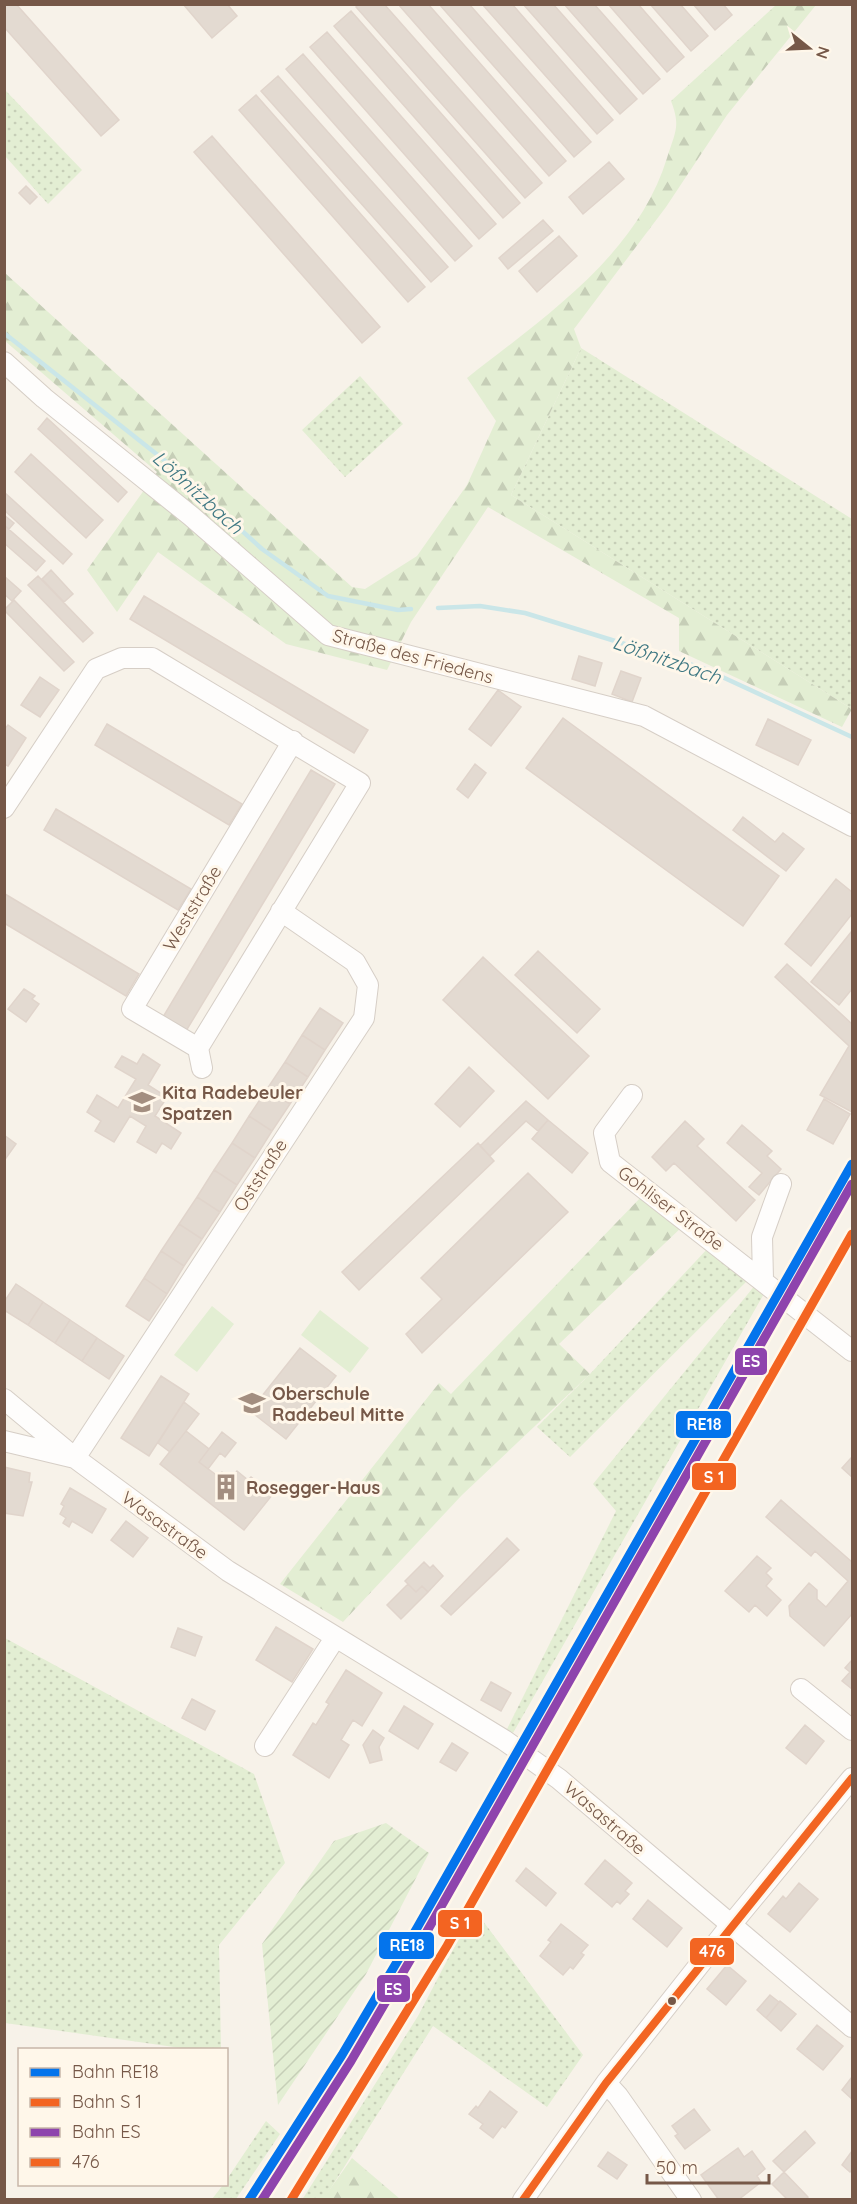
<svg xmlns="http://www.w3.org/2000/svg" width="857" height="2204" viewBox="0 0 857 2204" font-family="Quicksand,sans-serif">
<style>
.grass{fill:url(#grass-dots)}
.forest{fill:url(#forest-firs)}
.garden{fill:url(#garden-furrows)}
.pitch{fill:#e3eed3}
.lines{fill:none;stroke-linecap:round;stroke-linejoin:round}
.stream{stroke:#cae6e8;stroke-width:4.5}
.building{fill:#e3dad1;stroke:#e0d4cb;stroke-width:1.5}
.minor-casing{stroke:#d6cec6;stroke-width:22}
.minor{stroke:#fefdfc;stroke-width:20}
.bus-1-casing{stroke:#fff7ea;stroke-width:12}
.bus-1{stroke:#f26522;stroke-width:8}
.rail-1-casing{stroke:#fff7ea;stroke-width:14}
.rail-2-casing{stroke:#fff7ea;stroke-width:14}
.rail-3-casing{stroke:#fff7ea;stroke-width:14}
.rail-1{stroke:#0474ec;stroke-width:9}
.rail-2{stroke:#f36421;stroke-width:9}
.rail-3{stroke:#8e44ad;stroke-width:9}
.bus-dot{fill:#765848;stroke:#fff7ea;stroke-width:2}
.labels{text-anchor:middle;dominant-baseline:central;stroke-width:6;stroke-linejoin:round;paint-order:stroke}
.street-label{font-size:18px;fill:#765848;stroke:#fff7ea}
.poi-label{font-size:18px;font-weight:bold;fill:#765848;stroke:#fff7ea;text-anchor:start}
.water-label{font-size:20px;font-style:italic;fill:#3f7883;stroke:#fff7ea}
.line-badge{stroke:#fff7ea;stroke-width:2}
.badge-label{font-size:16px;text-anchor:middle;font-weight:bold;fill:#fff}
</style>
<defs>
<pattern id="grass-dots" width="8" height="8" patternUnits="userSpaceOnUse" patternTransform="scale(1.5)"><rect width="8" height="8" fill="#e3eed3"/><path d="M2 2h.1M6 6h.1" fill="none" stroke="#c6ceb7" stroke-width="1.8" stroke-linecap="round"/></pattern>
<pattern id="forest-firs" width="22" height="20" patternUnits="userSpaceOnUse" patternTransform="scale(1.5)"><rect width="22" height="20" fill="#e3eed3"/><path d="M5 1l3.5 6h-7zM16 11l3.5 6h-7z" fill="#c6ceb7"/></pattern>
<pattern id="garden-furrows" width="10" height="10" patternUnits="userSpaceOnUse" patternTransform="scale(1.5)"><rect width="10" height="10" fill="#e3eed3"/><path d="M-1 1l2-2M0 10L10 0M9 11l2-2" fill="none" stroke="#c6ceb7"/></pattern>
</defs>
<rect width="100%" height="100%" fill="#f7f2e9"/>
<path class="grass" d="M5,90L82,170L48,204L5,156Z
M581,348L852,519V709L511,495Z
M360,376L403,424L345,477L302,430Z
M710,1246L749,1279L570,1457L537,1427L590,1374Z
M756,1284L765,1292L513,1733L507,1729L616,1511L593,1484Z
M5,1638L254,1774L285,1863L219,1945L221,2049H188L5,2023Z
M474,1909L583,2055L547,2107L433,2026L324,2199L302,2200L418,2016Z
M266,2121L280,2134L236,2199H212L223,2185L226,2184L227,2179Z"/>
<path class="forest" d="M776,5H816L727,115L666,207L574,329L581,348L511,495L852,709L842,727L679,651V618L488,507L411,622L387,670L286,644L158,552L117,612L87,570L157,472L5,341V273L352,587L365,589L417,556L467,485L496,421L467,378C544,317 637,256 667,158C675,132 681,127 671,101Z
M643,1195L684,1225L559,1344L590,1374L462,1495L343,1622L280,1584L439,1383L451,1394Z
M352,2158L400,2199H323Z"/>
<path class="garden" d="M386,1823L429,1853L366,1974L278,2105L262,1944L334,1841Z"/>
<path class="pitch" d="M212,1306L234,1324L197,1372L174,1355Z
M320,1310L369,1348L350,1373L301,1335Z"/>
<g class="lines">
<path class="stream" d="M4,333L164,460L262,549L328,596L398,610L411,609
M438,608L480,606L525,613L705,669L852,737"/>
</g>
<path class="building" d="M4,4H16L119,120L101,136L4,27Z
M183,4H227L237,16L212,38Z
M358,4H384L542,183L525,198L356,7Z
M398,4H428L566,161L549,176Z
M439,4H469L591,142L574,157Z
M482,4H512L613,120L597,134Z
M523,4H553L637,99L620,114Z
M564,4H594L660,79L643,94Z
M608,4H638L684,57L667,72Z
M650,4H680L708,36L691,51Z
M693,4H723L732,15L715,30Z
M351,11L520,203L503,218L334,26Z
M327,32L496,224L479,239L310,47Z
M303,54L472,246L455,261L286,69Z
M278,76L448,267L431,282L261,91Z
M256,95L425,287L408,302L239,110Z
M212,136L380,327L362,343L194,152Z
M609,162L624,179L583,214L569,197Z
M26,186L37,197L30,204L19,193Z
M543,220L553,231L508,269L499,258Z
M559,236L577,256L537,292L519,271Z
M47,418L127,492L118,502L38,429Z
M31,454L103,520L86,538L15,472Z
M4,492L72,554L63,564L4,510Z
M4,515L14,523L9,529L4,525Z
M4,525L45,561L36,571L4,543Z
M51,570L73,594L64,602L42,579Z
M4,576L21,591L12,601L4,594Z
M38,576L93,633L83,642L28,585Z
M144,596L368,730L354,753L130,619Z
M14,600L74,662L64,671L4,610Z
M579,656L602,663L595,686L572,679Z
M621,671L641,678L632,702L612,694Z
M40,677L59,690L40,717L21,705Z
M498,690L521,707L491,746L469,729Z
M563,718L779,876L743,926L526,768Z
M768,719L811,740L798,765L756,745Z
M107,724L242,804L229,825L95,745Z
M8,725L26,738L8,766L4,764V730Z
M475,764L486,773L468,798L457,789Z
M311,770L335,784L186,1031L163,1017Z
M56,809L191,889L178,910L44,830Z
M743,817L775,842L783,833L804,849L786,871L733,830Z
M836,879L852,892V914L811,966L785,944Z
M5,894L139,974L126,996L4,923Z
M852,931V989L839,1005L811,982Z
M538,951L600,1009L577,1033L515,975Z
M483,957L589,1056L548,1099L443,1000Z
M787,964L852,1024V1112L820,1095L849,1046L775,977Z
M24,989L35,996L32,999L39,1004L26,1022L8,1009Z
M320,1008L343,1023L325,1050L302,1035Z
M302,1035L325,1050L308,1077L285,1062Z
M143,1054L160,1065L148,1085L167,1097L155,1116L181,1133L171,1149L162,1143L156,1153L137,1142L146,1126L130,1116L114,1142L95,1131L101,1121L87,1112L97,1095L118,1108L136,1079L115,1067L122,1056L137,1064Z
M285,1062L308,1077L290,1104L267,1089Z
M469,1067L494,1091L460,1127L435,1104Z
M267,1089L290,1104L272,1131L249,1116Z
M824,1099L850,1114L833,1144L807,1130Z
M526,1101L548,1120L538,1131L526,1121L490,1156L480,1146Z
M249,1116L272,1131L255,1158L232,1143Z
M548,1120L588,1153L572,1173L532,1139Z
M685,1121L704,1139L697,1146L755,1200L736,1221L674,1163L666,1171L652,1157Z
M742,1125L772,1151L767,1156L781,1169L759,1195L749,1187L762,1173L727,1143Z
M4,1135L16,1144L4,1161Z
M232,1143L255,1158L237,1185L214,1170Z
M478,1143L494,1161L359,1290L342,1272Z
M214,1170L237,1185L220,1212L197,1197Z
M528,1173L568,1212L422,1353L406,1334L442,1299L421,1278Z
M197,1197L220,1212L202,1239L179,1224Z
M179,1224L202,1239L184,1266L161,1251Z
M161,1251L184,1266L167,1294L144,1278Z
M144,1278L167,1294L149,1321L126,1306Z
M16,1284L43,1302L28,1325L4,1310V1302Z
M43,1302L70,1320L55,1343L28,1325Z
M70,1320L97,1338L82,1361L55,1343Z
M97,1338L124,1356L109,1379L82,1361Z
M300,1348L336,1376L286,1439L250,1411Z
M161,1376L189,1394L149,1456L121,1438Z
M184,1402L199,1414L170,1452L158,1443Z
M186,1431L209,1449L199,1462L219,1477L222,1472L231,1479L237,1471L248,1480L251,1477L273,1494L244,1530L160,1464Z
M222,1432L236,1443L225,1457L220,1453L208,1469L199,1462Z
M852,1457V1477L842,1468Z
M4,1467L30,1473L29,1482H32L23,1516L4,1513Z
M70,1488L106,1509L92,1533L72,1521L69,1527L63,1523L66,1518L60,1514L64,1506L61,1504Z
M781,1500L852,1562V1614L824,1646L790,1616L789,1606L809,1583L817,1590V1599L826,1607L848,1581L815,1551L811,1556L766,1517Z
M126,1521L148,1538L133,1557L111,1540Z
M507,1538L519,1550L451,1615L441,1606Z
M757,1556L771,1568L766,1573L772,1579L766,1586L781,1600L767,1616L755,1605L749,1612L725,1591Z
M424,1562L430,1568L433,1565L443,1576L428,1592L422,1586L416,1592L405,1581Z
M408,1584L416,1592L422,1586L428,1592L401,1619L387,1605Z
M276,1627L313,1649L292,1682L256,1660Z
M178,1628L202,1637L195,1656L171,1647Z
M852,1660V1689L842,1681L850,1672L845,1668Z
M346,1670L382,1693L362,1726L353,1720L341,1740L349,1745L329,1778L293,1755L313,1723L316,1725L329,1704L326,1702Z
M491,1682L511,1693L501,1711L481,1700Z
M192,1699L215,1711L205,1730L182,1718Z
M404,1706L433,1724L418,1749L389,1731Z
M805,1725L824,1741L806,1764L786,1748Z
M373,1730L384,1738L379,1747L382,1760L370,1763L363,1745Z
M452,1743L468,1753L456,1771L440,1762Z
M605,1860L632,1883L625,1891L629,1894L620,1904L617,1901L612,1907L585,1884Z
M526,1868L556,1893L546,1906L516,1881Z
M799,1883L818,1899L790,1932L768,1914L783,1896L786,1899Z
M648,1900L682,1928L667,1947L633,1919Z
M561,1924L588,1945L581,1953L584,1955L573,1969L570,1967L563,1975L540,1956L551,1942L548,1940Z
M727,1965L746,1981L726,2005L707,1989Z
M770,1995L779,2002L766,2018L757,2010Z
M780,2001L796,2014L781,2031L766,2018Z
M817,2025L843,2046L823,2070L797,2049Z
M852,2077V2099L842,2090Z
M490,2091L517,2112L505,2128L502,2126L493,2138L480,2128L483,2124L469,2114L476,2106L478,2108Z
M694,2109L710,2130L685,2149L675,2136L678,2134L672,2126Z
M805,2131L815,2143L784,2172L773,2161Z
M738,2148L744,2157L752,2151L765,2169L757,2176L761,2182L738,2200H719L701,2175Z
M852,2151V2170L850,2172L842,2165Z
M608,2152L627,2165L617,2179L598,2166Z
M784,2172L808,2197L806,2200H788L772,2184Z"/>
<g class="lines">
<g class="minor-casing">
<path id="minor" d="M4,362L44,398L191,516L328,635L644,716L852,826
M4,808L96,669L122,658H152L360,783L198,1048L202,1068
M198,1048L132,1009L293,741
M632,1095L604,1133L610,1162L852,1351
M763,1279L762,1237L781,1184
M4,1399L75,1458L228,1571L504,1740L559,1779L852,2027
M4,1441L75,1458L364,1018L368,985L355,962L281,911
M801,1689L852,1730
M265,1746L335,1638
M606,2083L618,2096L691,2200
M523,2200L606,2083L730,1926L852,1778"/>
</g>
<use href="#minor" class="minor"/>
<g class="bus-1-casing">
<path id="bus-1" d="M523,2200L606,2083L852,1778"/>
</g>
<use href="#bus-1" class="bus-1"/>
<g class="rail-1-casing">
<path id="rail-1" d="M249,2200L342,2055L417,1928L852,1164"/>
</g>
<g class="rail-2-casing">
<path id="rail-2" d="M291,2200L447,1946L852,1234"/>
</g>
<g class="rail-3-casing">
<path id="rail-3" d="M262,2200L351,2061L426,1933L852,1184"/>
</g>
<use href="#rail-1" class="rail-1"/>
<use href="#rail-2" class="rail-2"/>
<use href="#rail-3" class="rail-3"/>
</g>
<defs>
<g id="school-bare" transform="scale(2.07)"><path d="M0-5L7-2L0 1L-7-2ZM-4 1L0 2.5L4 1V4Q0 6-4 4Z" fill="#a38e80" stroke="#fff7ea" stroke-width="2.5" paint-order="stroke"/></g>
<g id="building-bare" transform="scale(2.07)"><path d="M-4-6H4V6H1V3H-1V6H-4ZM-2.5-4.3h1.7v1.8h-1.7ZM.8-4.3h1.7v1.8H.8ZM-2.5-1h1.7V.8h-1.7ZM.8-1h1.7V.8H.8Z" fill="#a38e80" stroke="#fff7ea" stroke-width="2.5" paint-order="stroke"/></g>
</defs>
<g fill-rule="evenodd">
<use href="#school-bare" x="142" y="1102"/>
<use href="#school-bare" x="252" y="1403"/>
<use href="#building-bare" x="226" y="1487"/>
</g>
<circle class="bus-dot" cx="672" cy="2001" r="5"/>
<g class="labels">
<g class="street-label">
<text transform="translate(413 656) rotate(15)">Straße des Friedens</text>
<text transform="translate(192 908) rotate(-59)">Weststraße</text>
<text transform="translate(260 1175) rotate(-57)">Oststraße</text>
<text transform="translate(671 1208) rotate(37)">Gohliser Straße</text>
<text transform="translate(165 1525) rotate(36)">Wasastraße</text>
<text transform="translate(605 1818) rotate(41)">Wasastraße</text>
</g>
<g class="poi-label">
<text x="162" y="1092">Kita Radebeuler<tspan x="162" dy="21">Spatzen</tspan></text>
<text x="272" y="1393">Oberschule<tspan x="272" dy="21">Radebeul Mitte</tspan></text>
<text x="246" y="1487">Rosegger-Haus</text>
</g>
<g class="water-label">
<text transform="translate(198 492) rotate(42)">Lößnitzbach</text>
<text transform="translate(667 659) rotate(19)">Lößnitzbach</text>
</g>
</g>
<g class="line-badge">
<rect x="734" y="1347" width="34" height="29" rx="6" fill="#8e44ad"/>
<rect x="675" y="1410" width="57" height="29" rx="6" fill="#0474ec"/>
<rect x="691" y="1462" width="46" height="29" rx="6" fill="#f36421"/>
<rect x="437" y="1909" width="46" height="29" rx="6" fill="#f36421"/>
<rect x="378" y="1931" width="57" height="29" rx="6" fill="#0474ec"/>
<rect x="689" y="1937" width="46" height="29" rx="6" fill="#f26522"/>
<rect x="376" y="1974" width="35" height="29" rx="6" fill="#8e44ad"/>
</g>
<g class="badge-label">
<text x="751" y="1367">ES</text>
<text x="704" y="1430">RE18</text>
<text x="714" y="1483">S 1</text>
<text x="460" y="1929">S 1</text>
<text x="407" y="1951">RE18</text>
<text x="712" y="1957">476</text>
<text x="393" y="1995">ES</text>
</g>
<rect width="857" height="2204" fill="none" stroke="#765848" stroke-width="12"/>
<rect x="18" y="2048" width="210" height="138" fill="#fff7ea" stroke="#c8b7a9" stroke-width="1.5"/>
<rect x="30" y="2068" width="30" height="9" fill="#0474ec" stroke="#c8b7a9" stroke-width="1.5"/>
<text x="72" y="2078" font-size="18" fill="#765848">Bahn RE18</text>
<rect x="30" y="2098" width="30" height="9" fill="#f36421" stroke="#c8b7a9" stroke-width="1.5"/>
<text x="72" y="2108" font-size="18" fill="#765848">Bahn S 1</text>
<rect x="30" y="2128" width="30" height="9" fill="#8e44ad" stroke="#c8b7a9" stroke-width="1.5"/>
<text x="72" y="2138" font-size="18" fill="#765848">Bahn ES</text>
<rect x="30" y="2158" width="30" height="9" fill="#f26522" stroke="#c8b7a9" stroke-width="1.5"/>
<text x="72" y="2168" font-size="18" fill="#765848">476</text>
<g transform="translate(809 48) rotate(108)" stroke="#fff7ea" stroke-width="4.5" paint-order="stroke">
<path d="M0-4.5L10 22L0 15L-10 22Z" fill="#765848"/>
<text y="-9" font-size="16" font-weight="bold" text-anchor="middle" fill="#765848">N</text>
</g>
<path d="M647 2174v9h122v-9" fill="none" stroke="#765848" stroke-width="3"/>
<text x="656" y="2174" font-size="18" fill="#765848" stroke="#fff7ea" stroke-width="4.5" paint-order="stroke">50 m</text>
</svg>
